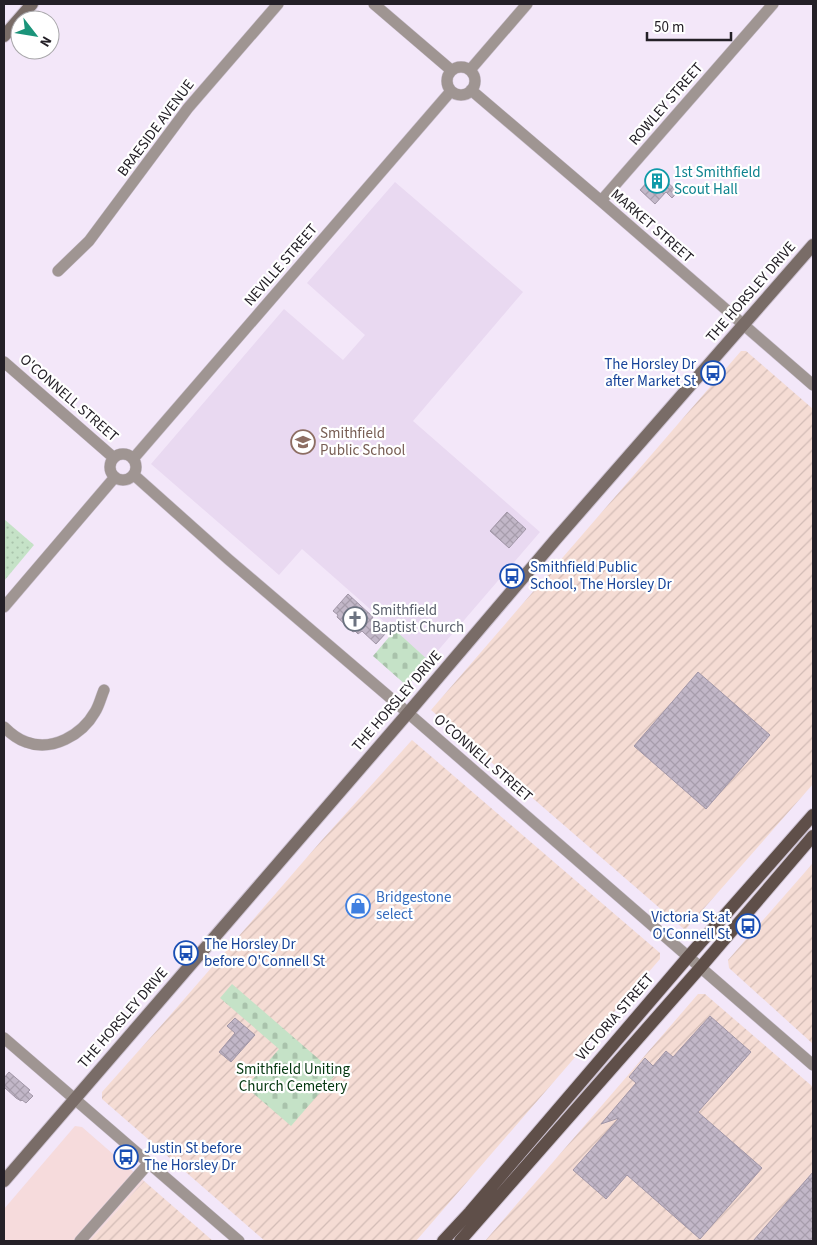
<svg xmlns="http://www.w3.org/2000/svg" width="817" height="1245" viewBox="0 0 817 1245" font-family="'Source Sans 3',sans-serif">
<style>
.commercial{fill:#f6dbdc}
.industrial{fill:url(#industrial-furrows)}
.built{fill:#e9d9f1}
.grass{fill:url(#grass-dots)}
.cemetery{fill:url(#cemetery-stones)}
.building{fill:url(#building-cross-hatch);stroke:#a196a7}
.lines{fill:none;stroke-linecap:round;stroke-linejoin:round}
.street-casing{stroke:#cec3d3;stroke-width:12}
.secondary-casing{stroke:#cec3d3;stroke-width:14}
.primary-casing{stroke:#cec3d3;stroke-width:14}
.street{stroke:#9f9592;stroke-width:11}
.secondary{stroke:#796c67;stroke-width:12}
.primary{stroke:#5f4f49;stroke-width:12}
.labels{text-anchor:middle;dominant-baseline:central;stroke-width:4.5;stroke-linejoin:round;paint-order:stroke}
.street-label{font-size:15px;fill:#242027;stroke:#fff}
.culture-label{font-size:15px;fill:#0d838f;stroke:#fff;text-anchor:start}
.transit-label{font-size:15px;fill:#164399;stroke:#fff;text-anchor:start}
.education-label{font-size:15px;fill:#785e54;stroke:#fff;text-anchor:start}
.worship-label{font-size:15px;fill:#5b616d;stroke:#fff;text-anchor:start}
.shop-label{font-size:15px;fill:#366cbe;stroke:#fff;text-anchor:start}
.park-label{font-size:15px;fill:#03360f;stroke:#fff}
</style>
<defs>
<pattern id="industrial-furrows" width="10" height="10" patternUnits="userSpaceOnUse" patternTransform="scale(1.25)"><rect width="10" height="10" fill="#f5dcd4"/><path d="M-1 1l2-2M0 10L10 0M9 11l2-2" fill="none" stroke="#d2bcb6"/></pattern>
<pattern id="grass-dots" width="8" height="8" patternUnits="userSpaceOnUse" patternTransform="scale(1.25)"><rect width="8" height="8" fill="#c5e2c7"/><path d="M2 2h.1M6 6h.1" fill="none" stroke="#a9c2ab" stroke-width="1.8" stroke-linecap="round"/></pattern>
<pattern id="cemetery-stones" width="16" height="16" patternUnits="userSpaceOnUse" patternTransform="scale(1.25)"><rect width="16" height="16" fill="#c5e2c7"/><path d="M2 7V4a2 2 0 0 1 4 0v3zM10 15v-3a2 2 0 0 1 4 0v3z" fill="#a9c2ab"/></pattern>
<pattern id="building-cross-hatch" width="8" height="8" patternUnits="userSpaceOnUse" patternTransform="scale(1.25)"><rect width="8" height="8" fill="#c2b7c8"/><path d="M0 0l8 8M0 8l8-8" fill="none" stroke="#a79dac"/></pattern>
</defs>
<rect width="100%" height="100%" fill="#f3e7f9"/>
<path class="commercial" d="M75,1126L82,1127L144,1181L90,1241H4V1209Z"/>
<path class="industrial" d="M741,351H746L813,409V784L685,930L431,710Z
M412,740L660,953V959L416,1241H265L102,1099V1092L166,1020L322,840Z
M813,863V1044L729,968L728,960Z
M698,994H705L813,1087V1241H485Z
M144,1181L213,1241H90Z"/>
<path class="built" d="M395,182L523,292L413,421L540,532L429,661L302,549L279,575L151,464L284,309L343,360L365,335L307,283Z"/>
<path class="grass" d="M4,519L34,545L4,581Z"/>
<path class="cemetery" d="M395,630L429,661L407,686L373,656Z
M232,984L336,1074L291,1126L246,1087L279,1049L220,998Z"/>
<path class="building" d="M656,172L678,192L672,198L666,192L655,204L640,190Z
M507,512L526,529L509,548L490,531Z
M348,594L373,617L371,620L386,633L376,644L362,631L358,634L355,631L353,632L337,617L338,615L333,611Z
M698,672L770,735L706,809L634,746Z
M710,1016L751,1052L698,1112L762,1168L700,1239L627,1175L606,1199L573,1170L619,1118L601,1124L636,1083L629,1077L645,1058L653,1066L666,1051L673,1057Z
M235,1018L255,1035L231,1062L219,1052L235,1033L227,1026Z
M9,1072L30,1090L28,1092L33,1096L26,1103L22,1100L21,1101L16,1098L4,1087V1078Z
M813,1172V1241H753Z"/>
<g class="lines">
<g class="street-casing">
<path id="street" d="M374,4L451,70
M447 81a14 14 0 1 1 28 0a14 14 0 1 1-28 0Z
M470,70L527,4
M471,90L601,201L813,385
M601,201L773,4
M58,271L89,241L188,108L278,4
M4,362L114,458
M110 467a13 13 0 1 1 26 0a13 13 0 1 1-26 0Z
M133,459L451,91
M134,475L228,559L408,713L715,980L813,1065
M4,607L115,477
M4,727C11,734 17,739 26,742C52,752 82,735 95,712C99,706 101,697 104,690
M4,1038L239,1241
M80,1241L149,1163"/>
</g>
<g class="secondary-casing">
<path id="secondary" d="M4,36L32,4
M4,1181L408,713L556,539L813,245"/>
</g>
<g class="primary-casing">
<path id="primary" d="M443,1241L470,1212L688,957L813,815
M460,1241L700,968L813,836"/>
</g>
<use href="#street" class="street"/>
<use href="#secondary" class="secondary"/>
<use href="#primary" class="primary"/>
</g>
<defs>
<g id="building-ring" transform="scale(1.25)"><circle r="9.5" fill="#fff" stroke="#0f9aa8" stroke-width="1.5"/><path d="M-4-6H4V6H1V3H-1V6H-4ZM-2.5-4.3h1.7v1.8h-1.7ZM.8-4.3h1.7v1.8H.8ZM-2.5-1h1.7V.8h-1.7ZM.8-1h1.7V.8H.8Z" fill="#0f9aa8"/></g>
<g id="bus-ring" transform="scale(1.25)"><circle r="9.5" fill="#fff" stroke="#1a4fb4" stroke-width="1.5"/><path d="M-5-6H5V4H4V6H2V4H-2V6H-4V4H-5ZM-3.5-4V0h7V-4ZM-3.5 1.2v1.5H-2V1.2ZM2 1.2v1.5H3.5V1.2Z" fill="#1a4fb4"/></g>
<g id="school-ring" transform="scale(1.25)"><circle r="9.5" fill="#fff" stroke="#8d6e63" stroke-width="1.5"/><path d="M0-5L7-2L0 1L-7-2ZM-4 1L0 2.5L4 1V4Q0 6-4 4Z" fill="#8d6e63"/></g>
<g id="church-ring" transform="scale(1.25)"><circle r="9.5" fill="#fff" stroke="#6b7280" stroke-width="1.5"/><path d="M-1.2-6h2.4v3.5h3.3v2.4h-3.3V6h-2.4V-.1h-3.3v-2.4h3.3Z" fill="#6b7280"/></g>
<g id="shop-ring" transform="scale(1.25)"><circle r="9.5" fill="#fff" stroke="#3f7fe0" stroke-width="1.5"/><path d="M-5-2.5h2.3a2.7 3.5 0 0 1 5.4 0H5L5.5 6h-11ZM-1.5-2.5h3a1.5 2.3 0 0 0-3 0Z" fill="#3f7fe0"/></g>
</defs>
<g fill-rule="evenodd">
<use href="#building-ring" x="657" y="181"/>
<use href="#bus-ring" x="713" y="373"/>
<use href="#school-ring" x="303" y="442"/>
<use href="#bus-ring" x="512" y="576"/>
<use href="#church-ring" x="355" y="619"/>
<use href="#shop-ring" x="358" y="906"/>
<use href="#bus-ring" x="748" y="926"/>
<use href="#bus-ring" x="186" y="953"/>
<use href="#bus-ring" x="126" y="1157"/>
</g>
<g class="labels">
<g class="street-label">
<text transform="translate(666 104) rotate(-49)">ROWLEY STREET</text>
<text transform="translate(156 128) rotate(-53)">BRAESIDE AVENUE</text>
<text transform="translate(652 226) rotate(41)">MARKET STREET</text>
<text transform="translate(281 265) rotate(-49)">NEVILLE STREET</text>
<text transform="translate(751 292) rotate(-49)">THE HORSLEY DRIVE</text>
<text transform="translate(69 398) rotate(41)">O'CONNELL STREET</text>
<text transform="translate(397 701) rotate(-49)">THE HORSLEY DRIVE</text>
<text transform="translate(483 758) rotate(41)">O'CONNELL STREET</text>
<text transform="translate(615 1017) rotate(-49)">VICTORIA STREET</text>
<text transform="translate(123 1018) rotate(-49)">THE HORSLEY DRIVE</text>
</g>
<g class="culture-label">
<text x="674" y="172">1st Smithfield<tspan x="674" dy="17">Scout Hall</tspan></text>
</g>
<g class="transit-label">
<text x="696" y="364" text-anchor="end">The Horsley Dr<tspan x="696" dy="17">after Market St</tspan></text>
<text x="530" y="567">Smithfield Public<tspan x="530" dy="17">School, The Horsley Dr</tspan></text>
<text x="730" y="917" text-anchor="end">Victoria St at<tspan x="730" dy="17">O'Connell St</tspan></text>
<text x="204" y="944">The Horsley Dr<tspan x="204" dy="17">before O'Connell St</tspan></text>
<text x="144" y="1148">Justin St before<tspan x="144" dy="17">The Horsley Dr</tspan></text>
</g>
<g class="education-label">
<text x="320" y="433">Smithfield<tspan x="320" dy="17">Public School</tspan></text>
</g>
<g class="worship-label">
<text x="372" y="610">Smithfield<tspan x="372" dy="17">Baptist Church</tspan></text>
</g>
<g class="shop-label">
<text x="376" y="897">Bridgestone<tspan x="376" dy="17">select</tspan></text>
</g>
<g class="park-label">
<text x="293" y="1069">Smithfield Uniting<tspan x="293" dy="17">Church Cemetery</tspan></text>
</g>
</g>
<rect width="817" height="1245" fill="none" stroke="#242027" stroke-width="10"/>
<g transform="translate(35 35) rotate(121)"><circle r="24" fill="#ffffff" stroke="#a7a6a9"/>
<path d="M0-4L9 19L0 12L-9 19Z" fill="#1b947a"/>
<text y="-8" font-size="14" font-weight="bold" text-anchor="middle" fill="#242027">N</text>
</g>
<path d="M647 32v8h84v-8" fill="none" stroke="#242027" stroke-width="2.5"/>
<text x="654" y="32" font-size="15" fill="#242027" stroke="#ffffff" stroke-width="4" paint-order="stroke">50 m</text>
</svg>
